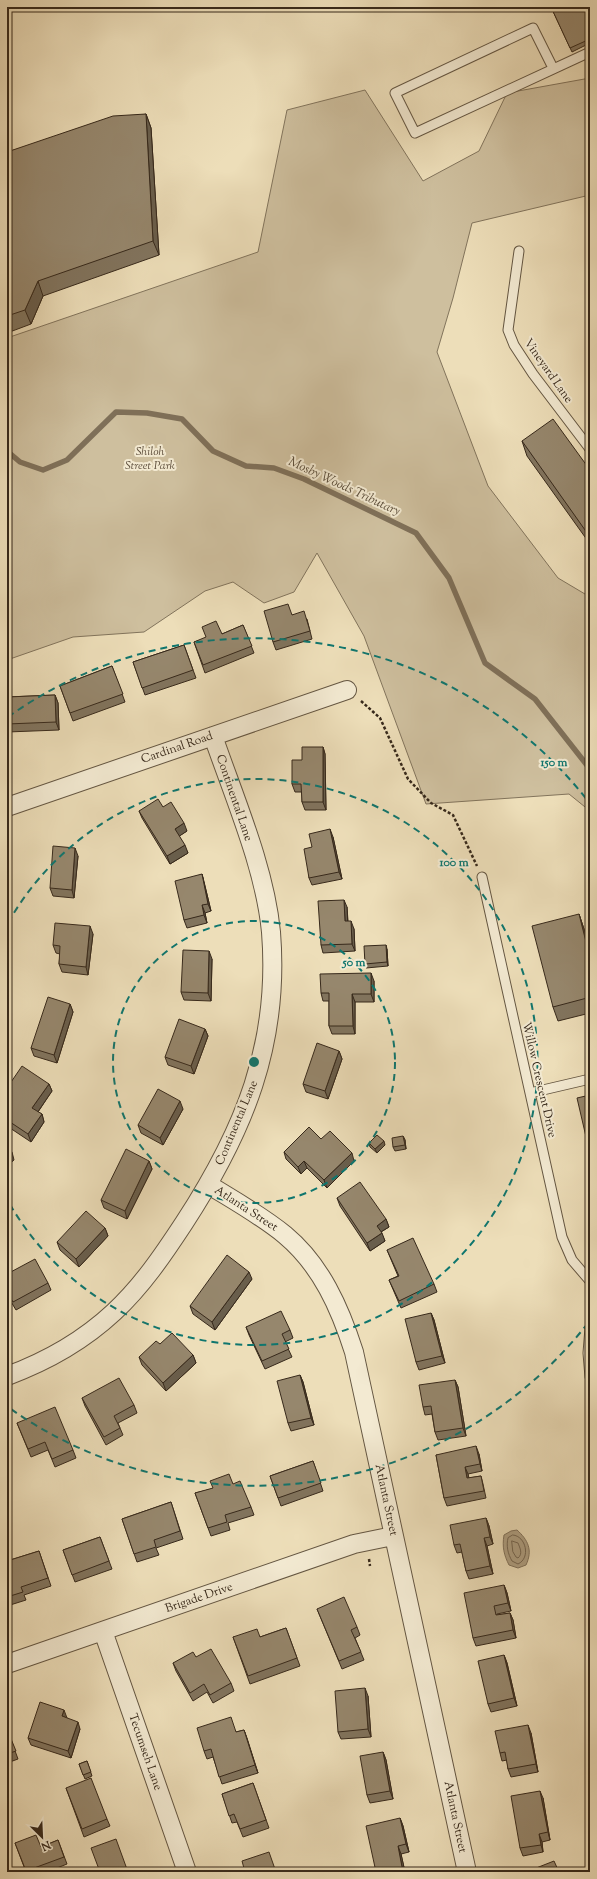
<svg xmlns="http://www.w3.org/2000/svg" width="597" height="1879" viewBox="0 0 597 1879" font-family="'Sorts Mill Goudy',serif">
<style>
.green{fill:#cebf9e;stroke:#82745c}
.water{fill:#afa083;stroke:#7f7059}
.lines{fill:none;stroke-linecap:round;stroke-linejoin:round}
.shore{stroke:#73644f;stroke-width:1}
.stream{stroke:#7f7059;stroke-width:5.5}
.lane-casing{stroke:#645642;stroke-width:11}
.street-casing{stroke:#645642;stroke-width:20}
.path{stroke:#37291b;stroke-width:2.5;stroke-dasharray:3 2;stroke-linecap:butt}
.lane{stroke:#f3ead2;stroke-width:9}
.street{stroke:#f3ead2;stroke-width:18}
.wall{fill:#81745e;stroke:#37291b}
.shaded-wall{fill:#695e4c;stroke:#37291b}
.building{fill:#96876d;stroke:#37291b}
.ring{fill:none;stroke:#0f766e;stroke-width:2;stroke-dasharray:7 5}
.labels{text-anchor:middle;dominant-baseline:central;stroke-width:4;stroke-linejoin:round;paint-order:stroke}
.street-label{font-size:12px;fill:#37291b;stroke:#f3ead2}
.park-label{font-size:12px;font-style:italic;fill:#5d4e3c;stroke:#f3ead2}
.water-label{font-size:13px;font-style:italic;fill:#5b4d3a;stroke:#f3ead2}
.centre{fill:#0f766e;stroke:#f3ead2;stroke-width:2}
.ring-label{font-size:12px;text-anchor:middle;font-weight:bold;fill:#0f766e;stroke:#f3ead2;stroke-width:4;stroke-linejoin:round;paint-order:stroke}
</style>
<rect width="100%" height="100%" fill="#eddeb9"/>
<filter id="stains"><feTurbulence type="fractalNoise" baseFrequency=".005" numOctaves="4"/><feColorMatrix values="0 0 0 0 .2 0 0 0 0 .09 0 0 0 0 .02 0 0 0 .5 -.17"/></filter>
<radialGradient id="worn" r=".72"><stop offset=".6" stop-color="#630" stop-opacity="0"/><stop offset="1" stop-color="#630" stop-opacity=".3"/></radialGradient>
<path class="green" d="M590,78V195L472,223L453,298L437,352L488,486L558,578L590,597V811L569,794L426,804L364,636L317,553L294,592L264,603L233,582L205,591L144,632L73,637L7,660V338L258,252L287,110L365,90L423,181L479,151L507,93Z"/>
<path class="water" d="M517,1530C528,1540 533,1550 526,1565L518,1568L509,1565C504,1555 502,1547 504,1535L511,1531Z"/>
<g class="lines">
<path class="shore" d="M513,1535C526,1536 531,1558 518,1564L512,1561C508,1554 506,1546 508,1538Z
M512,1541L518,1543C520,1548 523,1554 518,1558L516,1557L513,1552Z"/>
<path class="stream" d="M7,451L20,462L43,470L67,460L116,412L147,413L182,419L213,451L246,466L274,468L304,479L416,533L449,578L485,663L535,699L590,769"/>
<g class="lane-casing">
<path id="lane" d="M553,68L533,28L395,93L415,133L590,52
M519,251L508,330L514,345L533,374L590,449
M482,877L562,1237L572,1260L590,1281
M530,1093L590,1079
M590,1328L588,1353L590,1377"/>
</g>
<g class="street-casing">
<path id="street" d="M7,807L347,690
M209,1185C235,1201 262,1216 285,1235C321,1265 340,1308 354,1352L467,1872
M7,1376C45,1362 84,1340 114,1312C142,1286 163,1255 184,1223C244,1131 280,1044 271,932C265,868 234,797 213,736
M103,1631L187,1872
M7,1664L354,1544L393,1536"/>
</g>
<path class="path" d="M361,701L380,718L408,779L431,803L453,815L477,866
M369,1559L370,1566"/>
<use href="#lane" class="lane"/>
<use href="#street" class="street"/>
</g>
<path class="wall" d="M551,7H590V43L572,52Z
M146,114L151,128L159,255L43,296L31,324L7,333V152Z
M522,441L590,470V544L527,456Z
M292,615L307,619L312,639L276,650L273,642Z
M243,625L254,653L205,673L194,642L222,634Z
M184,645L196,678L145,695L133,662Z
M112,666L125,702L73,721L60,686Z
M55,695L58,703L59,730L7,732V697Z
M323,747L325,754L326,810H305L302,802V792H295L292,784L302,760Z
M163,807L187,831L179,836L188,853L170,864L142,818L139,811Z
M333,837L342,879L312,885L309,878L312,847Z
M78,856L74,898L53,896L50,888Z
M202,874L204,882L211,911L205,913L207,923L187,928L184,920Z
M347,907L348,921L354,929L355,951L323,953L321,945Z
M579,914L584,929L590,952V1013L558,1021L553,1007Z
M93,934L88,975L62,972L59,964L60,954L56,953L53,945Z
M387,949L388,966L366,968L365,964Z
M212,959L211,1001L184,1000L181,992Z
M374,981V1002H355V1034H332L329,1026V1001H323L321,993Z
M70,1004L73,1012L57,1063L34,1056L31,1048Z
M205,1029L208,1036L194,1074L168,1065L165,1057Z
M339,1051L342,1059L328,1099L306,1092L303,1084Z
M49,1084L52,1091L38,1112L42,1114L44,1122L31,1142L7,1126V1088Z
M183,1109L163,1145L141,1133L138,1125Z
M403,1136L405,1140L406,1149L395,1151L393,1147Z
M321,1139L354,1161L327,1188L307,1168L301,1174L286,1159L284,1152Z
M369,1143L385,1145L377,1153L370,1147Z
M149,1161L152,1169L127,1219L104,1208L101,1200Z
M337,1198L386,1219L389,1227L381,1232L385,1241L370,1251L340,1206Z
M105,1228L108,1236L79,1267L60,1250L57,1242Z
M387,1250L434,1284L437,1292L401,1308L389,1280L398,1276Z
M7,1274L48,1283L51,1290L16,1310L7,1295Z
M252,1279L215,1330L193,1314L190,1306Z
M431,1313L434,1320L445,1363L419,1370L416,1362Z
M246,1327L290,1330L293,1338L285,1342L292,1357L265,1369L249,1335Z
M160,1344L193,1355L196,1363L166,1391L142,1365L139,1357Z
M300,1375L303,1382L314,1425L291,1431L288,1423Z
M455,1380L458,1387L466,1436L438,1440L435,1432L432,1414L425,1415L423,1407Z
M82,1398L134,1405L137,1413L118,1423L120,1428L123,1435L106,1445L85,1406Z
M17,1423L73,1450L76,1458L55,1467L48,1450L31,1457Z
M479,1454L482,1471L468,1474L469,1478L481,1476L483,1484L486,1498L447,1506L444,1498L436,1455Z
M313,1461L323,1491L281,1506L270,1476Z
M233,1484L251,1507L254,1515L228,1523L230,1530L211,1536L195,1493Z
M171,1502L183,1539L156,1548L159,1555L137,1562L122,1519Z
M486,1518L489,1526L493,1544L487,1546L493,1574L469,1579L466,1571L462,1552L457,1553L454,1545Z
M100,1537L112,1569L75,1582L63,1550Z
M39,1551L51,1586L24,1595L26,1600L7,1606V1561Z
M504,1585L507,1593L511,1611L497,1614V1615L510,1613L513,1620L516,1638L476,1646L473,1638Z
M317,1609L357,1627L360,1635L355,1638L364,1660L342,1669Z
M286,1628L300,1666L250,1684L233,1637H260Z
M504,1655L507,1663L517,1706L491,1712L488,1704Z
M196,1657L231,1683L234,1691L213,1703L207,1692L193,1701L176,1671L173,1663Z
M368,1696L371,1737L341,1739L338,1732Z
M67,1718L80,1729L71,1758L31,1745L28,1738Z
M7,1729L18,1759L7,1763L11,1772L7,1773Z
M244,1730L258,1773L222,1784L213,1757L207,1759L204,1751L236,1732Z
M531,1733L538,1772L511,1777L508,1769L507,1760L502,1761L500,1753Z
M383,1752L386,1760L393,1799L370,1803L367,1795Z
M87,1761L92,1776L85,1779L79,1764Z
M253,1783L269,1828L243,1837L237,1822L232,1823L222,1794Z
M66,1788L107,1819L110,1826L84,1837Z
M543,1798L550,1840L542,1842L543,1852L523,1856L520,1848Z
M400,1818L403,1826L409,1852L401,1854L405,1872H376Z
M58,1840L67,1864L47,1872H26L15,1843L41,1847Z"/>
<path class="shaded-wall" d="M146,114L151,128L159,255L153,241Z
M38,281L43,296L31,324L25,310Z
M55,695L58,703L59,730L56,722Z
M323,747L325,754L326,810L323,802Z
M184,823L187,831L178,837L175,829Z
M330,829L333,837L342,879L339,872Z
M185,845L188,853L170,864L167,856Z
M75,848L78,856L74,898L72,890Z
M202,874L204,882L211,911L208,904Z
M344,900L347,907L348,929L345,921Z
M202,905L205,913L207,923L204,915Z
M579,914L584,929L590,952V958Z
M351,921L354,929L355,951L352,944Z
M90,926L93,934L88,975L86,967Z
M386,945L387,949L388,966L387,962Z
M209,951L212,959L211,1001L208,993Z
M371,973L374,981V1002L371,994Z
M352,994L355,1002V1034L353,1026Z
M70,1004L73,1012L57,1063L54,1055Z
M205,1029L208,1036L194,1074L191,1066Z
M339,1051L342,1059L328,1099L325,1091Z
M49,1084L52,1091L35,1116L32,1108Z
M180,1101L183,1109L163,1145L160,1138Z
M42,1114L44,1122L31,1142L28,1134Z
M403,1136L405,1140L406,1149L405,1145Z
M384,1141L385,1145L377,1153L375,1149Z
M12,1152L14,1160L7,1166V1156Z
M352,1153L354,1161L327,1188L324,1180Z
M149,1161L152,1169L127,1219L125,1211Z
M304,1161L307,1168L301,1174L298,1167Z
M386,1219L389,1227L379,1233L377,1226Z
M105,1228L108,1236L79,1267L76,1259Z
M382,1233L385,1241L370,1251L367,1243Z
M249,1272L252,1279L215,1330L212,1322Z
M431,1313L434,1320L445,1363L442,1356Z
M193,1355L196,1363L166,1391L163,1383Z
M300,1375L303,1382L314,1425L311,1418Z
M455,1380L458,1387L466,1436L463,1428Z
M476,1446L479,1454L482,1471L480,1464Z
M465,1467L468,1474L470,1486L467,1478Z
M486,1518L489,1526L493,1544L490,1537Z
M484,1538L487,1546L493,1574L490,1566Z
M504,1585L507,1593L511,1611L508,1603Z
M510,1613L513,1620L516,1638L513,1630Z
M504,1655L507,1663L517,1706L514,1698Z
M365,1688L368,1696L371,1737L368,1729Z
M64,1710L67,1718L62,1716Z
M78,1722L80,1729L71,1758L68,1751Z
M528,1725L531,1733L538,1772L536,1764Z
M244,1730L247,1738L258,1773L255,1765Z
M383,1752L386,1760L393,1799L390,1791Z
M540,1791L543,1798L550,1840L548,1832Z
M400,1818L403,1826L409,1852L406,1844Z
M539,1834L542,1842L543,1852L541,1845Z
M398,1846L401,1854L405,1872H403Z"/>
<path class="building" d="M551,7H590V39L570,48Z
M146,114L153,241L38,281L25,310L7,316V152L113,116Z
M553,419L590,470V537L522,441Z
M288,604L292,615L304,611L310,631L273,642L264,611Z
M216,621L222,634L243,625L252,646L203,665L194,642L206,637L202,627Z
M184,645L193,670L142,688L133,662Z
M112,666L123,694L70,713L60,686Z
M55,695L56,722L7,724V697Z
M302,747H323V802H302L301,784H292V760H302Z
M158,799L163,807L171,802L184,823L175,829L185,845L167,856L139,811Z
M330,829L339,872L309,878L304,849L312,847L309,834Z
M53,846L75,848L72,890L50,888Z
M202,874L208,904L202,905L204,915L184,920L175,881Z
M344,900L345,921H351L352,944L321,945L318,901Z
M579,914L590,958V1009L587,998L553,1007L532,926Z
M55,923L90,926L86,967L59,964L60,946L53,945Z
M386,945L387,962L365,964L364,946Z
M183,950L209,951L208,993L181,992Z
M371,973V994H352L353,1026H329V993H321L320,974Z
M48,997L70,1004L54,1055L31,1048Z
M179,1019L205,1029L191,1066L165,1057Z
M317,1043L339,1051L325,1091L303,1084Z
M22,1066L49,1084L32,1108L42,1114L28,1134L7,1120V1088Z
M158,1089L180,1101L160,1138L138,1125Z
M590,1095V1154L577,1098Z
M309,1127L321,1139L330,1131L352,1153L324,1180L304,1161L298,1167L284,1152Z
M377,1135L384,1141L375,1149L369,1143Z
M403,1136L405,1145L393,1147L392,1138Z
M7,1146L12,1152L7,1156Z
M126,1149L149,1161L125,1211L101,1200Z
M360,1182L386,1219L377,1226L382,1233L367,1243L337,1198Z
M86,1211L105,1228L76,1259L57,1242Z
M413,1238L434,1284L399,1301L389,1280L399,1276L387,1250Z
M227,1255L249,1272L212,1322L190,1306Z
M35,1259L48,1283L13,1302L7,1292V1274Z
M281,1311L290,1330L282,1334L289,1349L262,1361L246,1327Z
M431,1313L442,1356L416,1362L405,1319Z
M172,1333L193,1355L163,1383L139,1357L156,1341L160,1344Z
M300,1375L311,1418L288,1423L277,1381Z
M119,1378L134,1405L114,1416L120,1428L104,1437L82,1398Z
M455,1380L463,1428L435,1432L431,1406L423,1407L419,1385Z
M55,1407L73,1450L52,1459L45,1442L28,1449L17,1423Z
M476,1446L480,1464L465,1467L467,1478L481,1476L484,1491L444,1498L436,1455Z
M313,1461L321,1483L278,1498L270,1476Z
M229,1474L233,1484L240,1481L251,1507L225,1515L227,1522L208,1528L195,1493L213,1488L210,1481Z
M171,1502L180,1531L154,1540L156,1547L134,1554L122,1519Z
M486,1518L490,1537L484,1538L490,1566L466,1571L460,1544L454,1545L450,1525Z
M100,1537L109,1561L72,1575L63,1550Z
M39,1551L48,1578L21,1587L23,1592L7,1597V1561Z
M504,1585L508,1603L494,1606L496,1615L510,1613L513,1630L473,1638L464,1593Z
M344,1597L357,1627L351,1630L361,1652L339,1661L317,1609Z
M286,1628L297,1658L248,1676L233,1637L257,1629L260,1637Z
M211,1649L231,1683L210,1695L204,1684L190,1693L173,1663L193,1652L196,1657Z
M504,1655L514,1698L488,1704L478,1661Z
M365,1688L368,1729L338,1732L335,1691Z
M40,1702L64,1710L62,1716L78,1722L68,1751L28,1738Z
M231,1717L236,1732L244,1730L255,1765L219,1777L211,1749L204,1751L197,1728Z
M528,1725L536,1764L508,1769L505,1752L500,1753L495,1731Z
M7,1729L16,1751L7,1754Z
M383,1752L390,1791L367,1795L360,1756Z
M87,1761L91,1772L83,1775L79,1764Z
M91,1778L107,1819L82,1829L66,1788Z
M253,1783L266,1820L240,1829L234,1814L229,1816L222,1794Z
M540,1791L548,1832L539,1834L541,1845L520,1848L511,1796Z
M400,1818L406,1844L398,1846L403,1872H376L366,1826Z
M36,1835L41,1847L58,1840L64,1857L26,1871L15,1843Z
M116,1839L128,1872H100L91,1848Z
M269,1852L276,1872H245L242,1861Z
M554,1861L559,1872H526Z"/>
<g class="ring">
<circle cx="254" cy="1062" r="141"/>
<path d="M8 923A283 283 0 1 1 8 1201"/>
<path d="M588 1323A424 424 0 0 1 8 1407M8 717A424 424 0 0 1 588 801"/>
</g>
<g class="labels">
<g class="street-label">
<text transform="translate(548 371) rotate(55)">Vineyard Lane</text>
<text transform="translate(177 748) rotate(-19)">Cardinal Road</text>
<text transform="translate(234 798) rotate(71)">Continental Lane</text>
<text transform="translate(539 1080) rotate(77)">Willow Crescent Drive</text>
<text transform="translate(237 1123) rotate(-67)">Continental Lane</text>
<text transform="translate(246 1209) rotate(33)">Atlanta Street</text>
<text transform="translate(386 1500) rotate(78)">Atlanta Street</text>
<text transform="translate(199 1598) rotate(-19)">Brigade Drive</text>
<text transform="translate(145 1752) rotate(71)">Tecumseh Lane</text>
<text transform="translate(455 1817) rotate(78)">Atlanta Street</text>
</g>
<g class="park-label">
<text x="150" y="452">Shiloh<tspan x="150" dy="14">Street Park</tspan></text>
</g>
<g class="water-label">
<text transform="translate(344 487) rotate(25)">Mosby Woods Tributary</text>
</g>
</g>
<circle cx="254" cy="1062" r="6" class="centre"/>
<g class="ring-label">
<text x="554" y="766">150 m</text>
<text x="454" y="866">100 m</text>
<text x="354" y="966">50 m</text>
</g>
<rect width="597" height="1879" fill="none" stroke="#eddeb9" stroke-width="24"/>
<rect x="8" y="8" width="581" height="1863" fill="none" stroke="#37291b" stroke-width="2"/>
<rect x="12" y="12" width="573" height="1855" fill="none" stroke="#37291b"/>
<g transform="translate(42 1837) rotate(156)" stroke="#f3ead2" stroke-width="3" paint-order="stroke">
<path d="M0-3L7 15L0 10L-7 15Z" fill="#37291b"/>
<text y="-6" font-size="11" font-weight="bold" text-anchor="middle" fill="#37291b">N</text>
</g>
<rect width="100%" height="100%" filter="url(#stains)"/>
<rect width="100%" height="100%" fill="url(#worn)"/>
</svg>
